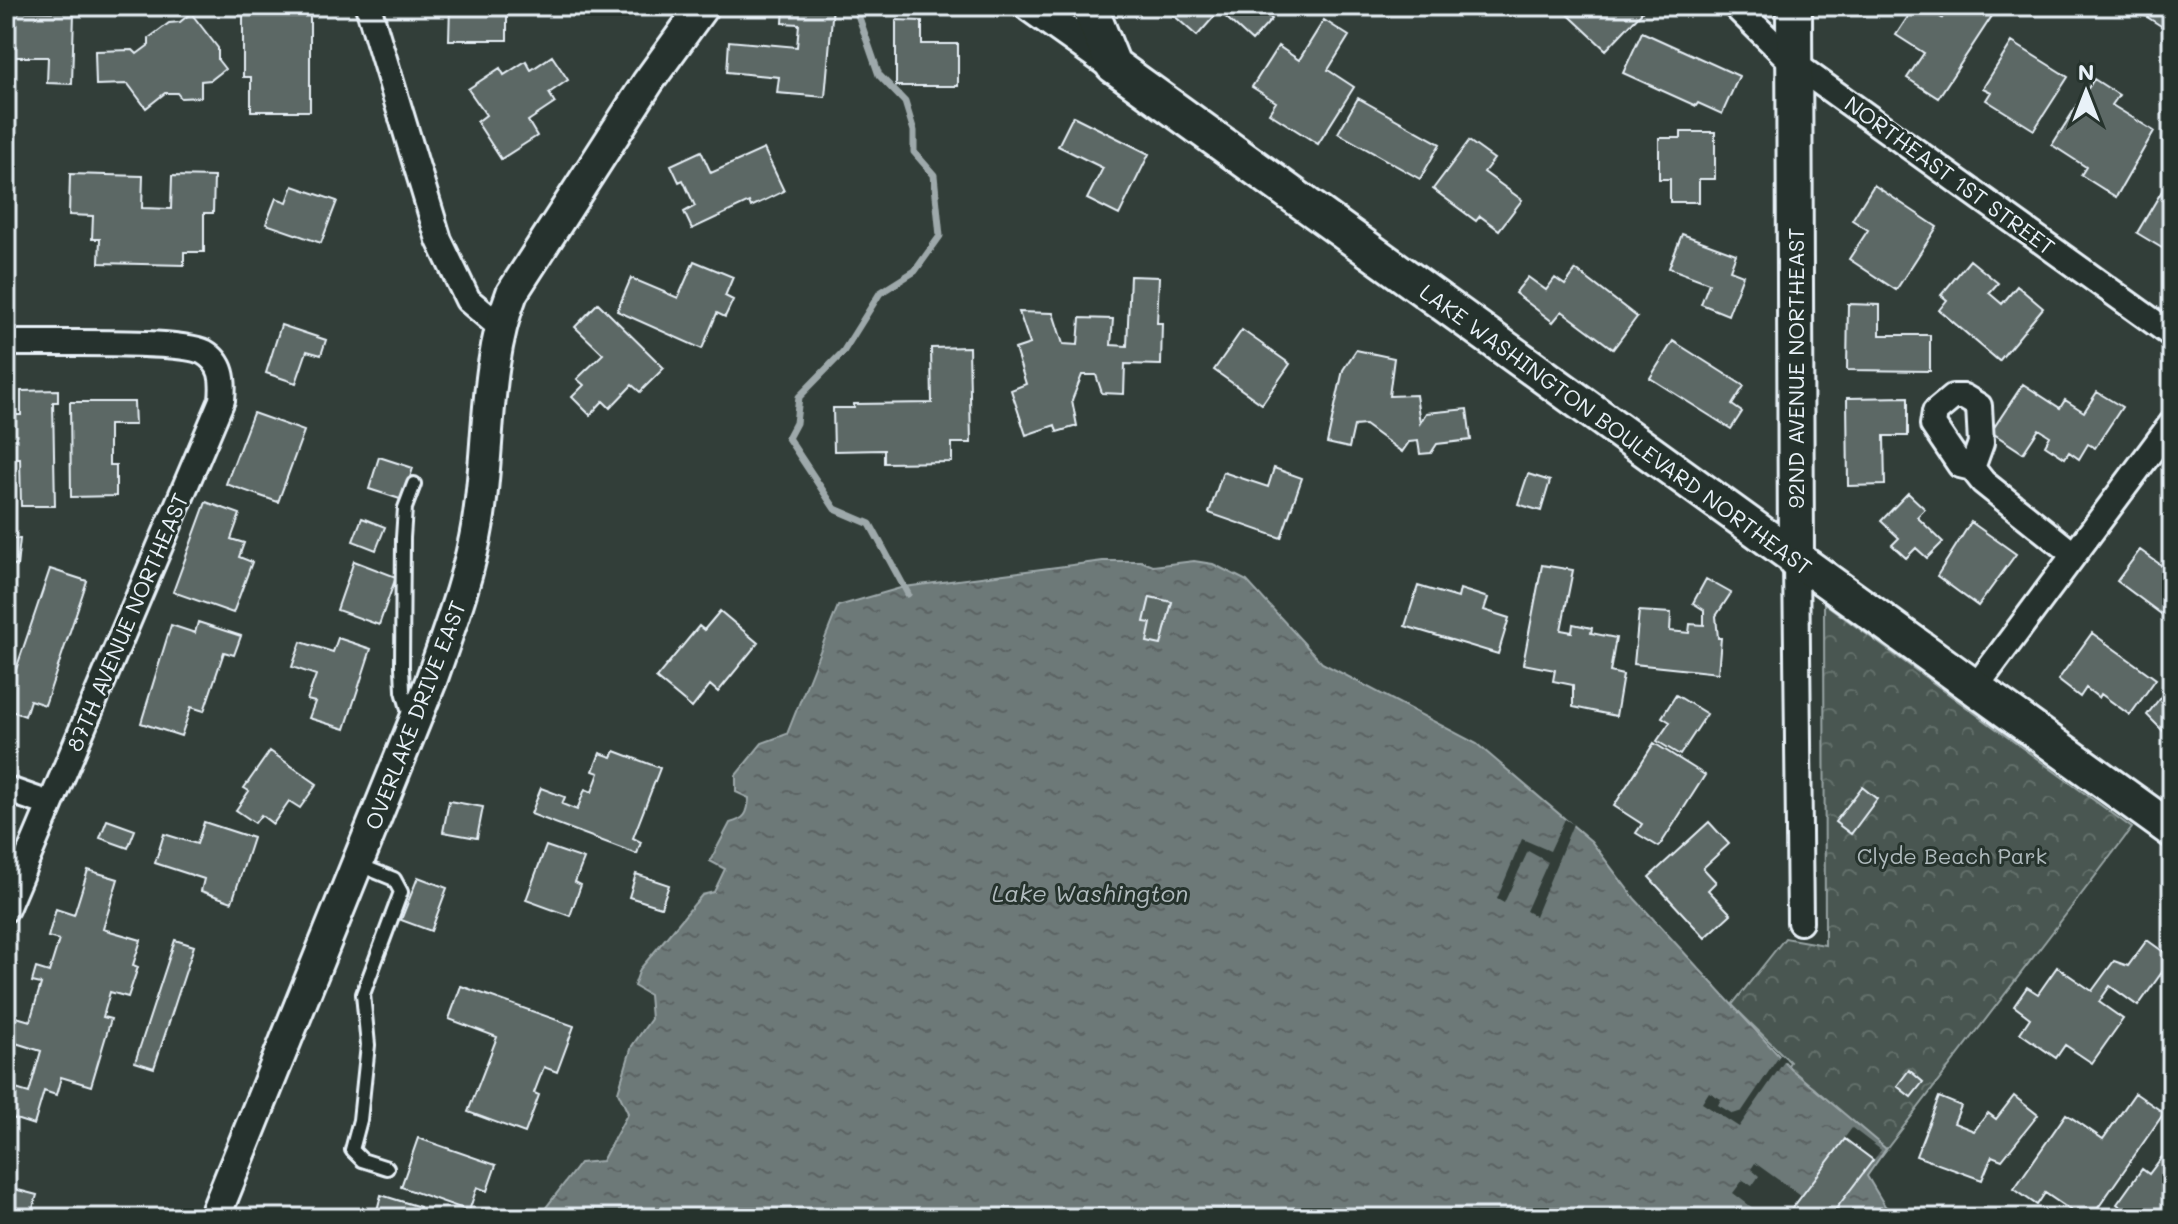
<svg xmlns="http://www.w3.org/2000/svg" width="2178" height="1224" viewBox="0 0 2178 1224" font-family="Mali,sans-serif">
<style>
.park{fill:url(#park-crowns);stroke:#98a4a4;stroke-width:2}
.water{fill:url(#water-ripples);stroke:#9ea9ab;stroke-width:2}
.pier{fill:#323e39}
.lines{fill:none;stroke-linecap:round;stroke-linejoin:round}
.stream{stroke:#9ea9ab;stroke-width:7}
.building{fill:#5c6865;stroke:#e8f1f8;stroke-width:2}
.service-casing{stroke:#e8f1f8;stroke-width:18}
.minor-casing{stroke:#e8f1f8;stroke-width:30}
.tertiary-casing{stroke:#e8f1f8;stroke-width:36}
.secondary-casing{stroke:#e8f1f8;stroke-width:40}
.service{stroke:#26332d;stroke-width:12}
.minor{stroke:#26332d;stroke-width:24}
.tertiary{stroke:#26332d;stroke-width:30}
.secondary{stroke:#26332d;stroke-width:34}
.labels{text-anchor:middle;dominant-baseline:central;stroke-width:6;stroke-linejoin:round;paint-order:stroke}
.street-label{font-size:22px;fill:#e8f1f8;stroke:#26332d}
.park-label{font-size:22px;fill:#b0bbbe;stroke:#26332d}
.water-label{font-size:24px;font-style:italic;fill:#b1bbbe;stroke:#26332d}
</style>
<defs>
<pattern id="park-crowns" width="20" height="18" patternUnits="userSpaceOnUse" patternTransform="scale(2)"><rect width="20" height="18" fill="#495651"/><path d="M2 6a3 3 0 1 1 6 0M12 15a3 3 0 1 1 6 0" fill="none" stroke="#636f6b"/></pattern>
<pattern id="water-ripples" width="26" height="14" patternUnits="userSpaceOnUse" patternTransform="scale(2)"><rect width="26" height="14" fill="#6d7978"/><path d="M2 4q2-2 4 0t4 0M15 11q2-2 4 0t4 0" fill="none" stroke="#5b6363"/></pattern>
</defs>
<rect width="100%" height="100%" fill="#323e39"/>
<filter id="ink" filterUnits="userSpaceOnUse"><feTurbulence type="fractalNoise" baseFrequency=".0125" numOctaves="2"/><feDisplacementMap in="SourceGraphic" scale="16" xChannelSelector="R" yChannelSelector="G"/><feConvolveMatrix kernelMatrix="1 2 1 2 8 2 1 2 1" color-interpolation-filters="sRGB"/></filter>
<g filter="url(#ink)">
<path class="park" d="M1824,603L2132,828L1882,1155L1785,1070L1790,1062L1732,1005L1785,938L1825,945Z"/>
<path class="water" d="M1103,561H1141L1153,566L1194,561L1213,564L1247,581L1322,663L1477,744L1591,841L1635,899L1791,1069L1886,1149L1867,1176L1885,1206L1904,1218H538L580,1163L602,1161L628,1113L618,1092L632,1046L651,1019L649,995L634,986L640,969L702,895L714,892L725,869L710,861L730,823C745,819 748,814 749,798L736,792V775L762,743L787,734L838,606L904,587Z"/>
<path class="pier" d="M1565,819L1573,824L1535,916L1526,911L1548,862L1528,851L1504,903L1497,899L1522,839L1550,851Z
M1780,1055L1786,1059L1739,1127L1702,1103L1709,1092L1721,1099L1718,1105L1733,1114L1742,1111Z
M1852,1128L1881,1150L1830,1218H1766L1733,1193L1743,1180L1752,1186L1759,1176L1751,1169L1755,1163L1801,1196Z"/>
<g class="lines">
<path class="stream" d="M855,6L879,75L905,102L914,131V152L934,175L940,236L915,271L880,293L843,352L799,397L796,423L788,438L835,509L870,524L908,594"/>
</g>
<path class="building" d="M243,6H272V15H310V111H251V77H243Z
M450,6H507V40H449Z
M784,6H833L825,97L777,93L779,77L727,72L729,41L797,47L799,24L783,23Z
M1178,6H1257L1272,19L1252,41L1219,11L1197,36L1171,13Z
M1559,6H1635L1642,12L1606,50Z
M1915,6H1924L1942,18L1950,6H1977L1992,16L1938,98L1907,78L1924,53L1896,35Z
M2150,6H2172V33L2144,15Z
M6,11L74,12L72,84L47,83L48,57H6Z
M191,13L218,48V60L225,69L211,80L201,81V97L181,98L177,93H165L146,108L128,84L96,85L95,51L133,50L137,54L149,45V38L169,23L180,22Z
M896,20L922,21V44H958V86H896Z
M1324,20L1349,36L1328,70L1354,87L1318,144L1269,113L1276,102L1252,87L1278,46L1299,60Z
M1642,32L1739,76L1722,114L1698,103L1696,106L1623,73Z
M2012,42L2068,77L2034,130L1986,100L1991,92L1983,88Z
M552,56L568,80L549,93L555,103L528,121L537,136L501,159L477,122L486,115L468,89L500,68L504,75L526,61L531,70Z
M2094,79L2119,95L2112,105L2154,131L2116,197L2081,175L2086,167L2052,145Z
M1358,98L1440,144L1420,179L1338,133Z
M1073,116L1149,154L1119,215L1087,199L1103,168L1058,146Z
M1681,132H1715V179H1699V202H1670V179H1659V138H1681Z
M1469,141L1494,159L1484,172L1522,200L1499,230L1480,216L1476,221L1433,189Z
M764,149L784,191L751,207L749,202L692,229L684,212L695,206L683,180L679,182L671,165L701,151L711,173Z
M70,174L143,176L142,208L171,209L172,176L214,177L213,213H204V252H184V265L99,263L100,239H92L93,216L69,215Z
M2172,174V254L2137,233Z
M1874,185L1937,227L1896,290L1849,259L1868,230L1852,220Z
M293,186L337,201L321,243L266,224L276,198L287,202Z
M1682,234L1736,254L1730,270L1743,275L1728,315L1701,304L1709,283L1669,268Z
M1970,260L1998,283L1989,293L2002,304L2017,286L2043,308L1999,361L1939,310L1947,300L1941,295Z
M694,261L733,277L725,296L733,300L725,317L717,313L702,349L617,311L631,278L678,298Z
M1576,270L1637,317L1613,349L1562,311L1553,322L1515,293L1528,277L1546,290L1555,278L1565,285Z
M1130,276L1159,277L1157,323H1162L1161,365L1125,364L1124,394L1102,393L1096,375H1082L1072,400L1077,426L1057,432L1055,425L1026,435L1011,390L1026,384L1015,349L1030,344L1019,312L1053,313L1063,344L1078,345L1080,318L1113,319L1111,345L1127,346Z
M598,303L664,368L640,392L632,385L610,408L603,401L590,415L572,397L584,385L577,379L603,354L575,327Z
M1848,304L1880,305V335H1930V371L1847,370Z
M281,325L326,340L321,355L307,351L296,383L266,373Z
M1242,330L1290,364L1262,404L1214,370Z
M1673,341L1744,386L1732,405L1742,412L1731,429L1650,378Z
M969,347L971,443H952V462L884,463V450L834,451L833,408H854V404L932,403L931,348Z
M1356,350L1394,358L1389,396L1416,395L1420,423L1426,413L1467,409L1471,440L1437,444L1431,453L1420,454L1418,441L1409,442L1402,452L1365,425L1354,426L1349,448L1327,443L1343,370Z
M2023,384L2060,408L2065,400L2084,412L2097,392L2122,407L2095,448L2088,444L2079,459L2069,452L2065,458L2045,445L2050,436L2039,429L2023,453L1991,432Z
M58,390V402H53L55,506H21L20,458H6V415H21V391Z
M1908,397V436H1884L1885,485L1848,486L1847,398Z
M70,402H134L135,425H109V465H116V496L71,497Z
M253,413L304,431L278,502L226,484Z
M379,457L413,468L403,500L369,489Z
M1274,468L1302,478L1281,538L1209,513L1223,472L1268,487Z
M1528,474L1550,481L1541,511L1518,504Z
M1908,493L1925,509L1917,517L1943,542L1927,558L1916,548L1906,558L1892,545L1899,538L1881,521Z
M206,502L240,514L231,539L244,543L239,557L252,562L233,613L173,592Z
M362,518L385,527L376,550L353,541Z
M1971,522L2016,554L1978,606L1937,576Z
M6,538L20,539L17,566L6,564Z
M2140,550L2172,573V622L2117,581Z
M354,561L396,577L379,625L337,610Z
M1542,565L1573,570L1561,630L1572,632L1573,624L1592,628L1591,633L1616,638L1610,672L1623,675L1616,716L1573,707V685L1553,681L1555,670L1523,664Z
M50,569L87,581L45,705L30,700L25,716L6,709V699Z
M1706,579L1731,593L1716,616L1718,638H1721L1718,673L1634,664L1639,611L1671,613L1670,631L1689,633L1690,624L1704,625V610L1693,603Z
M1418,586L1458,598L1460,589L1488,598L1484,610L1509,618L1498,654L1405,626Z
M1150,597L1172,602L1161,645L1147,642L1151,623L1144,622Z
M720,611L758,643L718,692L710,685L692,708L656,678L699,626L704,630Z
M198,622L241,636L234,655L224,652L204,711L191,707L181,736L141,723L171,625L195,633Z
M2092,633L2156,679L2130,715L2101,694L2099,698L2086,688L2080,697L2058,680Z
M338,638L371,649L345,729L309,718L315,702L307,700L316,675L292,667L301,642L333,652Z
M2172,682V740L2147,715Z
M1676,695L1707,714L1680,755L1657,741L1670,722L1662,717Z
M1654,743L1705,775L1659,847L1636,833L1642,824L1614,806Z
M270,751L317,784L300,808L289,801L273,824L261,815L255,823L236,810L249,791L244,788Z
M615,751L660,768L633,838L641,842L637,854L531,814L541,788L565,797L562,804L577,810L585,789L592,792L599,773L593,771L600,753L612,757Z
M1862,787L1877,799L1851,834L1835,822Z
M449,801L483,807L477,838L443,832Z
M107,820L135,830L128,848L100,838Z
M204,822L253,838L232,902L201,891L204,879L155,863L164,834L197,844Z
M1709,822L1729,844L1703,868L1716,882L1708,890L1731,914L1705,938L1649,877Z
M546,846L584,859L575,882L581,885L570,916L526,900Z
M88,870L118,879L103,929L141,940L133,965L138,967L128,997L110,992L103,1017L111,1019L91,1086L61,1077L56,1095L44,1091L34,1125L6,1116V1086L29,1093L41,1051L6,1040L13,1016L30,1021L41,984L32,982L36,968L49,972L59,940L48,937L56,909L74,915Z
M636,874L669,885L661,907L629,897Z
M418,877L447,888L431,931L401,920Z
M175,940L194,946L154,1068L135,1062Z
M2147,940L2172,958L2138,1006L2110,986L2099,1002L2123,1019L2092,1063L2065,1045L2056,1058L2020,1033L2030,1018L2014,1006L2027,987L2038,994L2057,967L2092,991L2114,961L2128,966Z
M461,986L574,1026L557,1072L544,1067L534,1093L539,1095L525,1133L468,1112L497,1037L449,1019Z
M1909,1070L1923,1082L1911,1097L1897,1086Z
M2135,1093L2164,1113L2091,1218H2082L2045,1193L2037,1205L2014,1189L2066,1114L2103,1139Z
M2014,1096L2038,1115L2002,1160L1992,1156L1982,1180L1916,1156L1939,1097L1961,1106L1954,1123L1974,1131L1988,1113L1996,1119Z
M418,1138L496,1165L487,1191L477,1187L469,1211L401,1187Z
M1845,1139L1873,1160L1829,1218H1785Z
M2165,1153L2172,1159V1218H2135L2117,1204L2142,1169L2149,1174Z
M14,1189L37,1195L31,1215L42,1218H6Z
M381,1195L420,1207L416,1218H375Z"/>
<g class="lines">
<g class="service-casing">
<path id="service" d="M410,716L403,691L402,667L403,538L405,508L414,484
M357,864L394,879L401,892L363,994L368,1045L360,1120L352,1150L362,1160L387,1168"/>
</g>
<g class="minor-casing">
<path id="minor" d="M368,6L439,240L468,300L499,326
M1735,6L1793,63L2172,335
M6,343C42,344 180,339 204,352C223,363 224,380 222,400L6,909
M1953,397H1964L1979,406L1981,443L1972,468L1960,465L1933,425L1935,412Z
M1972,468L1983,482L2073,554
M1796,561L1800,922
M1975,688L2172,423
M6,789L49,804"/>
</g>
<g class="tertiary-casing">
<path id="tertiary" d="M1030,6L1113,65
M214,1218L431,681C449,629 469,577 478,522C490,446 484,365 512,293L648,82L703,6"/>
</g>
<g class="secondary-casing">
<path id="secondary" d="M1089,6L1113,65L2172,830
M1794,6L1796,561"/>
</g>
<use href="#service" class="service"/>
<use href="#minor" class="minor"/>
<use href="#tertiary" class="tertiary"/>
<use href="#secondary" class="secondary"/>
</g>
</g>
<g class="labels">
<g class="street-label">
<text transform="translate(1950 175) rotate(36)">NORTHEAST 1ST STREET</text>
<text transform="translate(1795 368) rotate(-90)">92ND AVENUE NORTHEAST</text>
<text transform="translate(1616 429) rotate(36)">LAKE WASHINGTON BOULEVARD NORTHEAST</text>
<text transform="translate(127 622) rotate(-67)">87TH AVENUE NORTHEAST</text>
<text transform="translate(415 715) rotate(-69)">OVERLAKE DRIVE EAST</text>
</g>
<g class="park-label">
<text x="1952" y="855">Clyde Beach Park</text>
</g>
<g class="water-label">
<text x="1090" y="892">Lake Washington</text>
</g>
</g>
<rect width="2178" height="1224" fill="none" stroke="#26332d" stroke-width="32"/>
<rect x="16" y="16" width="2146" height="1192" fill="none" stroke="#e8f1f8" stroke-width="3" filter="url(#ink)"/>
<g transform="translate(2086 92)" stroke="#26332d" stroke-width="6" paint-order="stroke">
<path d="M0-6L14 30L0 20L-14 30Z" fill="#e8f1f8"/>
<text y="-12" font-size="22" font-weight="bold" text-anchor="middle" fill="#e8f1f8">N</text>
</g>
</svg>
